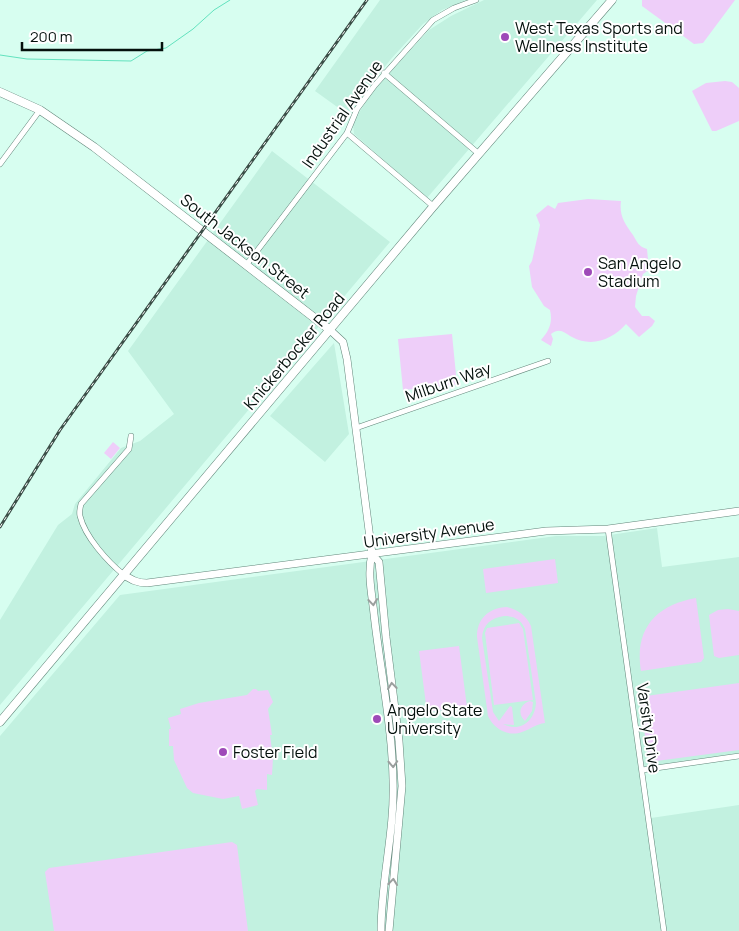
<svg xmlns="http://www.w3.org/2000/svg" width="739" height="931" viewBox="0 0 739 931" font-family="Manrope,sans-serif">
<style>
.built{fill:#c2f1e0}
.green{fill:#eecef9;fill-rule:evenodd}
.lines{fill:none;stroke-linecap:round;stroke-linejoin:round}
.stream{stroke:#62e2be;stroke-width:1}
.minor-casing{stroke:#62867a;stroke-width:6}
.tertiary-casing{stroke:#62867a;stroke-width:8}
.secondary-casing{stroke:#62867a;stroke-width:9}
.minor{stroke:#fff;stroke-width:5}
.tertiary{stroke:#fff;stroke-width:7}
.secondary{stroke:#fff;stroke-width:8}
.rail-casing{stroke:#3b4e47;stroke-width:3}
.rail{stroke:#fff;stroke-width:1;stroke-dasharray:4;stroke-linecap:butt}
.oneway{stroke:#9b9f9e}
.poi-dot{fill:#9e4ab8;stroke:#fff;stroke-width:2}
.labels{text-anchor:middle;dominant-baseline:central;stroke-width:4;stroke-linejoin:round;paint-order:stroke}
.poi-label{font-size:16px;fill:#04100c;stroke:#fff;text-anchor:start}
.street-label{font-size:16px;fill:#04100c;stroke:#fff}
</style>
<rect width="100%" height="100%" fill="#d7fef0"/>
<path class="built" d="M380,0H466L442,10L423,24L391,59L347,114L315,91Z
M484,0H597L427,198L354,134L353,125L360,111L373,91L429,30L451,16Z
M272,151L390,242L0,705V620L58,525L72,514L75,504L121,448L140,441L174,414L128,351Z
M334,343L349,434L325,462L270,416Z
M657,528L662,567L739,557V753L644,767L651,818L739,805V931H0V736L120,595L556,536H603Z"/>
<path class="green" d="M642,0H735L703,43L694,44L642,6Z
M725,81L732,82L739,88V121L716,131H712L692,91L706,83Z
M588,199L621,201C619,216 625,224 633,235C637,242 639,247 647,249L649,270L643,274L636,296L635,307L642,316H649L655,321L652,326L639,337L626,324C613,339 592,348 572,337C564,333 560,327 551,334L553,339L551,346L541,340C549,331 553,323 550,310L544,306L532,287L529,266L532,261L540,225L536,215L548,205L555,209L558,203Z
M452,334L457,385L403,390L398,339Z
M113,442L120,448L111,459L104,453Z
M555,559L558,583L486,593L483,569Z
M696,598L704,658L701,662L641,671C634,629 656,605 696,598Z
M507,607C518,610 526,615 531,626L545,723C536,724 531,729 522,732C508,737 494,729 488,716L477,637C477,619 488,608 507,607ZM504,616C514,616 521,619 525,629L536,703C535,721 520,733 503,724L514,725L512,707L510,706L499,721L493,712L482,638C483,624 491,618 504,616Z
M728,609L739,611V655L719,658L714,656L709,615L718,610Z
M519,623L523,629L533,700L494,705L485,633L487,628Z
M459,646L467,707L427,712L419,651Z
M739,683V750L649,762L639,697Z
M253,689H256L258,691L268,690L273,702L268,709L272,735H270L273,758L272,775L267,774V790L257,789L255,791L258,805L242,809L239,796L223,799L193,793L187,788L174,760L173,746H169V729H171L168,718L181,714L180,709L199,703L247,695Z
M530,701L533,702L532,711L525,721C517,714 520,704 530,701Z
M232,842L237,845L248,931H54L45,872L49,868Z"/>
<g class="lines">
<path class="stream" d="M0,55L27,59L131,61L147,51L166,48L193,29L214,10L230,0"/>
<g class="minor-casing">
<path id="minor" d="M384,73L479,154
M347,133L433,206
M0,164L40,110
M247,264L347,133L357,109L375,85L433,20L454,8L476,0
M356,428L548,361
M608,529L664,931
M124,575C108,562 85,537 80,516C79,512 80,508 81,504L129,449L131,436
M642,770L739,756"/>
</g>
<g class="tertiary-casing">
<path id="tertiary" d="M330,330L343,342L347,359L372,554C367,573 372,595 374,614C380,669 392,724 393,780C395,831 381,880 381,931
M372,554L379,562L386,637L399,741L402,786L389,931
M124,575C132,580 137,583 147,583L546,531L608,529L739,511"/>
</g>
<g class="secondary-casing">
<path id="secondary" d="M0,92L40,110L94,147L330,330
M0,722L432,208L612,0"/>
</g>
<use href="#minor" class="minor"/>
<use href="#tertiary" class="tertiary"/>
<use href="#secondary" class="secondary"/>
<g class="rail-casing">
<path id="rail" d="M0,527L60,430L367,0"/>
</g>
<use href="#rail" class="rail"/>
</g>
<defs><path id="oneway-chevron" d="M-2-3.5L2.5 0L-2 3.5" fill="none" stroke-width="1.6" stroke-linecap="round" stroke-linejoin="round" transform="scale(1.25)"/></defs>
<g class="oneway">
<use href="#oneway-chevron" transform="translate(373 602) rotate(84)"/>
<use href="#oneway-chevron" transform="translate(392 686) rotate(-97)"/>
<use href="#oneway-chevron" transform="translate(393 764) rotate(87)"/>
<use href="#oneway-chevron" transform="translate(393 882) rotate(-84)"/>
</g>
<g class="poi-dot">
<circle cx="505" cy="37" r="5"/>
<circle cx="588" cy="272" r="5"/>
<circle cx="377" cy="719" r="5"/>
<circle cx="223" cy="752" r="5"/>
</g>
<g class="labels">
<g class="poi-label">
<text x="515" y="28">West Texas Sports and<tspan x="515" dy="18">Wellness Institute</tspan></text>
<text x="598" y="263">San Angelo<tspan x="598" dy="18">Stadium</tspan></text>
<text x="387" y="710">Angelo State<tspan x="387" dy="18">University</tspan></text>
<text x="233" y="752">Foster Field</text>
</g>
<g class="street-label">
<text transform="translate(342 114) rotate(-55)">Industrial Avenue</text>
<text transform="translate(245 246) rotate(38)">South Jackson Street</text>
<text transform="translate(294 351) rotate(-50)">Knickerbocker Road</text>
<text transform="translate(448 382) rotate(-19)">Milburn Way</text>
<text transform="translate(429 533) rotate(-8)">University Avenue</text>
<text transform="translate(649 728) rotate(82)">Varsity Drive</text>
</g>
</g>
<path d="M22 42v8h140v-8" fill="none" stroke="#04100c" stroke-width="2.5"/>
<text x="30" y="42" font-size="15" fill="#04100c" stroke="#ffffff" stroke-width="4" paint-order="stroke">200 m</text>
</svg>
